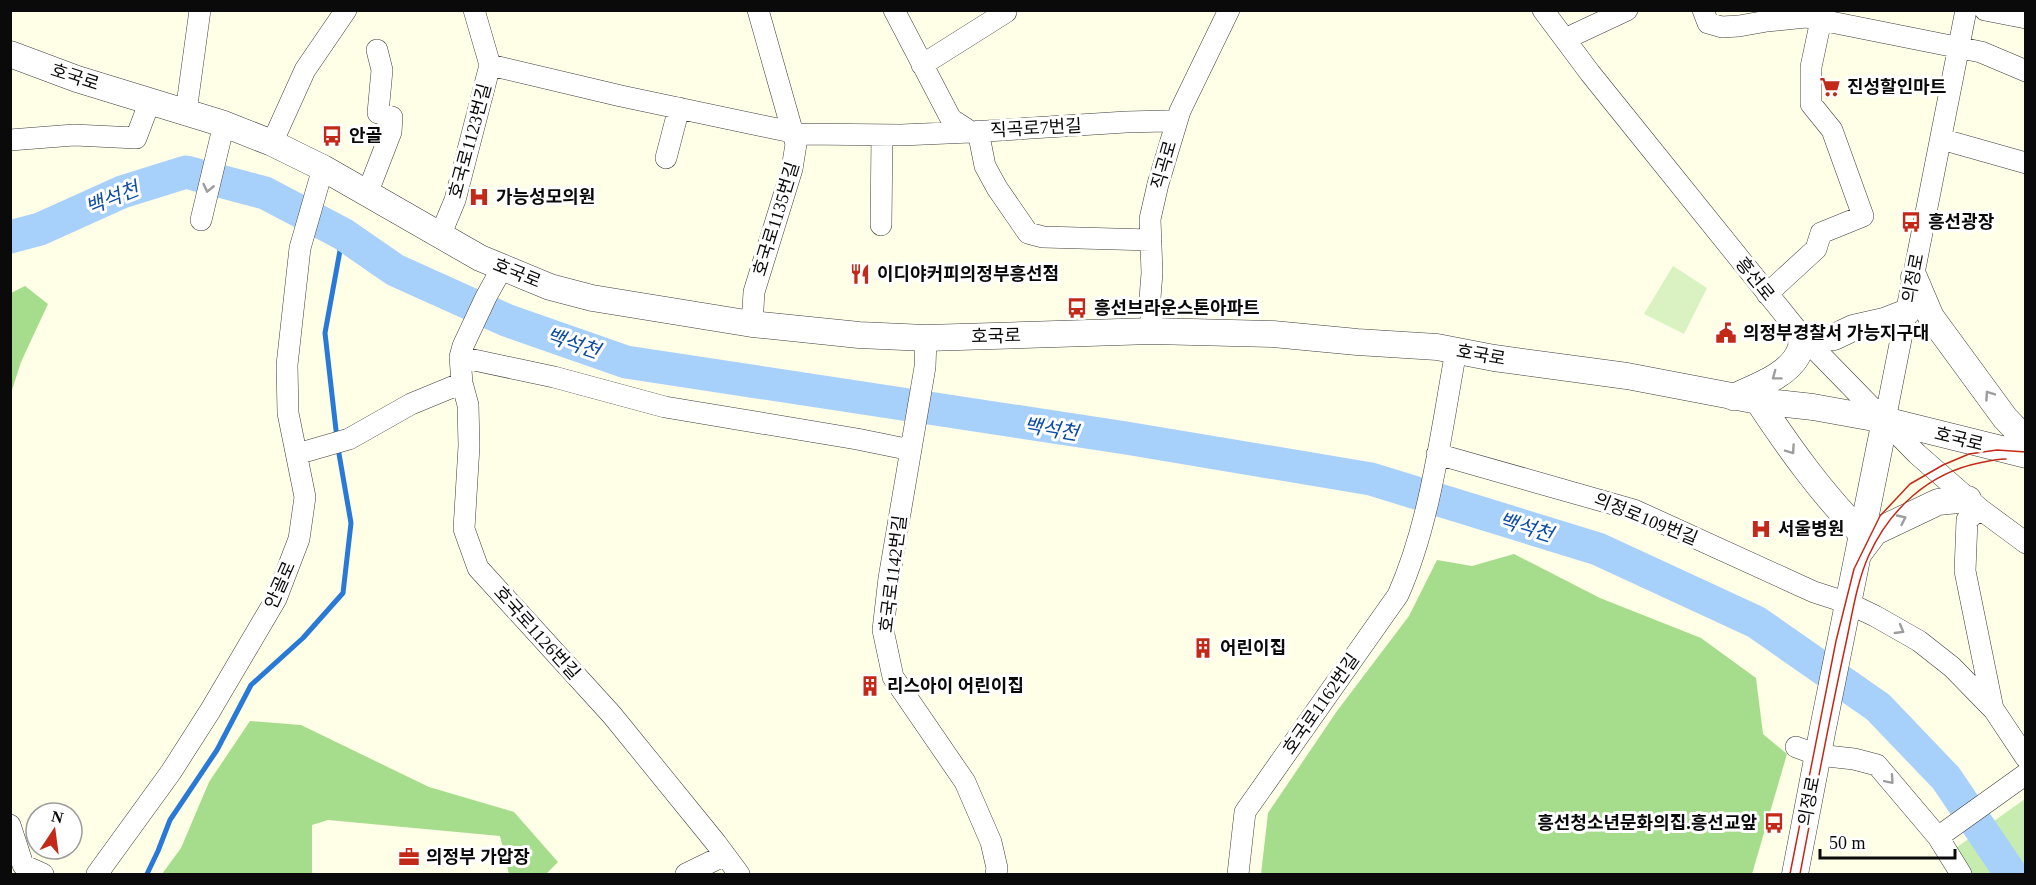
<svg xmlns="http://www.w3.org/2000/svg" width="2036" height="885" viewBox="0 0 2036 885" font-family="'Times New Roman','Noto Sans KR',serif">
<style>
.green{fill:#c6ecaf}
.forest{fill:#a6dd8d}
.pitch{fill:#daf2c1}
.lines{fill:none;stroke-linecap:round;stroke-linejoin:round}
.stream{stroke:#2979d7;stroke-width:5}
.river{stroke:#a7d0fb;stroke-width:33}
.minor-casing{stroke:#3d3d3d;stroke-width:22}
.tertiary-casing{stroke:#3d3d3d;stroke-width:27}
.minor{stroke:#fff;stroke-width:21}
.tertiary{stroke:#fff;stroke-width:26}
.tram{stroke:#c32919;stroke-width:1.5}
.oneway{stroke:#9d9d9d}
.labels{text-anchor:middle;dominant-baseline:central;stroke-width:6;stroke-linejoin:round;paint-order:stroke}
.street-label{font-size:18px;fill:#0a0a0a;stroke:#fff}
.poi-label{font-size:18px;font-weight:bold;fill:#0a0a0a;stroke:#fff;text-anchor:start}
.water-label{font-size:20px;font-style:italic;fill:#0c4ca3;stroke:#fff}
</style>
<rect width="100%" height="100%" fill="#fffee7"/>
<path class="green" d="M2025,799V874H1969L1953,850Z"/>
<path class="forest" d="M25,286L48,304L21,362L11,393V293Z
M1514,554L1600,598L1701,638L1756,678L1763,734L1787,754L1752,874H1261L1268,813L1337,711L1409,616L1437,560L1472,566Z
M250,721L301,725L429,787L514,812L558,862L546,874H509L500,836L328,820L312,825V874H162L181,848L209,782Z"/>
<path class="pitch" d="M1673,266L1707,288L1684,334L1644,314Z"/>
<g class="lines">
<path class="stream" d="M337,439L325,333L343,234
M147,874L158,851L170,820L217,750L251,685L303,638L343,593L351,523L338,448"/>
<path class="river" d="M10,237L40,229L122,192L186,172L265,193L343,234L395,270L506,320L626,362L1126,438L1371,479L1598,549L1756,622L1878,707L1946,778L2011,874"/>
<g class="minor-casing">
<path id="minor" d="M894,10L951,119L971,132L1126,122L1165,121L1176,124
M1543,10L1590,73L1801,335L1917,454L1980,509L2026,543
M1703,10L1708,23L1722,27L1739,26L1767,21L1806,17L1981,52L2026,71
M1985,10L2026,18
M1565,39L1627,10
M490,65L621,96L801,134L901,135L971,132
M922,65L1006,12
M186,112L200,10
M978,131L985,166L997,188L1028,233L1043,237L1151,240
M1941,139L2026,163
M10,140L74,135L136,138L150,101
M272,143L305,70L346,10
M666,158L679,108
M367,194L391,132L392,117L378,113L382,70L377,50
M201,220L224,124
M881,225L882,135
M440,236L455,200L490,65L474,10
M502,268L486,297L463,346L460,357L462,383L468,405L469,446L464,529L478,568L612,715L716,843L739,874
M1767,294L1816,249L1821,233L1863,216L1832,130L1811,104V67L1821,20
M752,324L754,292L792,169L796,144L758,10
M1152,331L1150,298L1152,273L1150,219L1158,184L1180,111L1229,10
M926,338L925,367L889,578L883,630L893,677L965,782L991,842L997,868L996,874
M460,357L554,377L665,407L857,439L911,450
M1885,420L1966,10
M297,454L349,439L411,404L462,383
M1437,454L1634,510L1814,592L1848,603L1875,616L1919,641L1952,667L1994,710L2026,758
M1980,509L1967,520L1965,571L1993,709
M1796,747L1818,755L1854,759L1877,765L1938,837L1961,874
M10,825L23,865L43,874
M1938,837L2026,774
M97,874L171,772L210,711L276,599L299,539L305,497L288,413L287,365L300,248L323,168
M686,874L725,855
M1238,874L1245,812L1398,595C1431,521 1441,431 1456,351"/>
</g>
<g class="tertiary-casing">
<path id="tertiary" d="M10,54L77,79L224,124L272,143L323,168L480,258L550,287L592,298L752,324L859,335L926,338L1152,331L1273,334L1357,342L1437,347L1494,358L1627,376L1758,401L1813,407L1885,420L2026,455
M1914,277L1931,317L2005,418L2026,440
M1733,397C1755,387 1791,375 1800,350C1802,346 1801,340 1801,335L1815,339L1834,337L1853,328L1884,321L1907,312
M1758,401C1790,449 1822,494 1863,535
M1860,552L1875,532L1938,502L1968,499
M1795,874L1823,728L1885,420"/>
</g>
<use href="#minor" class="minor"/>
<use href="#tertiary" class="tertiary"/>
<path class="tram" d="M1790,874L1836,641L1854,569L1880,516L1910,484L1943,465L1969,454L1997,450L2026,452
M1800,874C1814,800 1828,726 1844,652C1851,622 1856,583 1869,555C1890,509 1929,473 1979,463C1988,461 1997,459 2006,459"/>
</g>
<defs><path id="oneway-chevron" d="M-2-3.5L2.5 0L-2 3.5" fill="none" stroke-width="1.6" stroke-linecap="round" stroke-linejoin="round" transform="scale(1.5)"/></defs>
<g class="oneway">
<use href="#oneway-chevron" transform="translate(208 188) rotate(103)"/>
<use href="#oneway-chevron" transform="translate(1776 376) rotate(143)"/>
<use href="#oneway-chevron" transform="translate(1989 395) rotate(-125)"/>
<use href="#oneway-chevron" transform="translate(1791 450) rotate(55)"/>
<use href="#oneway-chevron" transform="translate(1902 519) rotate(-25)"/>
<use href="#oneway-chevron" transform="translate(1900 630) rotate(30)"/>
<use href="#oneway-chevron" transform="translate(1890 780) rotate(49)"/>
</g>
<defs>
<g id="supermarket-bare" transform="scale(1.62)"><path d="M-6-5.5h2.5l.6 2H6L4.5 2H-2.5L-4.4-4H-6ZM-1.5 3.2a1.3 1.3 0 1 0 .1 0ZM3 3.2a1.3 1.3 0 1 0 .1 0Z" fill="#c32919" stroke="#fff" stroke-width="2.5" paint-order="stroke"/></g>
<g id="bus-bare" transform="scale(1.62)"><path d="M-5-6H5V4H4V6H2V4H-2V6H-4V4H-5ZM-3.5-4V0h7V-4ZM-3.5 1.2v1.5H-2V1.2ZM2 1.2v1.5H3.5V1.2Z" fill="#c32919" stroke="#fff" stroke-width="2.5" paint-order="stroke"/></g>
<g id="hospital-bare" transform="scale(1.62)"><path d="M-5-5h3v3.5h4V-5h3V5h-3V1.5h-4V5h-3Z" fill="#c32919" stroke="#fff" stroke-width="2.5" paint-order="stroke"/></g>
<g id="restaurant-bare" transform="scale(1.62)"><path d="M-5-6h1v4h1v-4h1v4h1v-4h1v5L-1.5 .5V6h-2V.5L-5-1ZM5-6V6H3V1.5H1.5Q1.5-4 5-6Z" fill="#c32919" stroke="#fff" stroke-width="2.5" paint-order="stroke"/></g>
<g id="civic-bare" transform="scale(1.62)"><path d="M-.6-6.5H3V-4.5H.6V-3L4-1V1h2V6H-6V1h2V-1L-.6-3ZM-1.2 2.5V6h2.4V2.5Z" fill="#c32919" stroke="#fff" stroke-width="2.5" paint-order="stroke"/></g>
<g id="building-bare" transform="scale(1.62)"><path d="M-4-6H4V6H1V3H-1V6H-4ZM-2.5-4.3h1.7v1.8h-1.7ZM.8-4.3h1.7v1.8H.8ZM-2.5-1h1.7V.8h-1.7ZM.8-1h1.7V.8H.8Z" fill="#c32919" stroke="#fff" stroke-width="2.5" paint-order="stroke"/></g>
<g id="office-bare" transform="scale(1.62)"><path d="M-6-3h4V-5.5h4V-3h4V5H-6ZM-1-4.5V-3h2v-1.5ZM-6 0V1H6V0Z" fill="#c32919" stroke="#fff" stroke-width="2.5" paint-order="stroke"/></g>
</defs>
<g fill-rule="evenodd">
<use href="#supermarket-bare" x="1830" y="87"/>
<use href="#bus-bare" x="332" y="136"/>
<use href="#hospital-bare" x="479" y="197"/>
<use href="#bus-bare" x="1911" y="222"/>
<use href="#restaurant-bare" x="860" y="274"/>
<use href="#bus-bare" x="1077" y="308"/>
<use href="#civic-bare" x="1726" y="333"/>
<use href="#hospital-bare" x="1761" y="529"/>
<use href="#building-bare" x="1203" y="648"/>
<use href="#building-bare" x="870" y="686"/>
<use href="#bus-bare" x="1774" y="823"/>
<use href="#office-bare" x="409" y="857"/>
</g>
<g class="labels">
<g class="street-label">
<text transform="translate(75 77) rotate(18)">호국로</text>
<text transform="translate(1036 128) rotate(-3)">직곡로7번길</text>
<text transform="translate(470 141) rotate(-75)">호국로1123번길</text>
<text transform="translate(1164 165) rotate(-74)">직곡로</text>
<text transform="translate(776 219) rotate(-73)">호국로1135번길</text>
<text transform="translate(517 273) rotate(22)">호국로</text>
<text transform="translate(1913 278) rotate(-79)">의정로</text>
<text transform="translate(1755 279) rotate(51)">흥선로</text>
<text transform="translate(996 336) rotate(-1)">호국로</text>
<text transform="translate(1481 355) rotate(10)">호국로</text>
<text transform="translate(1959 439) rotate(14)">호국로</text>
<text transform="translate(1646 519) rotate(22)">의정로109번길</text>
<text transform="translate(893 574) rotate(-83)">호국로1142번길</text>
<text transform="translate(280 585) rotate(-66)">안골로</text>
<text transform="translate(537 633) rotate(48)">호국로1126번길</text>
<text transform="translate(1321 704) rotate(-55)">호국로1162번길</text>
<text transform="translate(1809 801) rotate(-79)">의정로</text>
</g>
<g class="poi-label">
<text x="1847" y="87">진성할인마트</text>
<text x="349" y="136">안골</text>
<text x="496" y="197">가능성모의원</text>
<text x="1928" y="222">흥선광장</text>
<text x="877" y="274">이디야커피의정부흥선점</text>
<text x="1094" y="308">흥선브라운스톤아파트</text>
<text x="1743" y="333">의정부경찰서 가능지구대</text>
<text x="1778" y="529">서울병원</text>
<text x="1220" y="648">어린이집</text>
<text x="887" y="686">리스아이 어린이집</text>
<text x="1757" y="823" text-anchor="end">흥선청소년문화의집.흥선교앞</text>
<text x="426" y="857">의정부 가압장</text>
</g>
<g class="water-label">
<text transform="translate(112 198) rotate(-22)">백석천</text>
<text transform="translate(573 343) rotate(19)">백석천</text>
<text transform="translate(1051 429) rotate(9)">백석천</text>
<text transform="translate(1526 527) rotate(17)">백석천</text>
</g>
</g>
<rect width="2036" height="885" fill="none" stroke="#0a0a0a" stroke-width="24"/>
<g transform="translate(54 831) rotate(13)"><circle r="28" fill="#ffffff" stroke="#9d9d9d" stroke-width="1.5"/>
<path d="M0-4.5L10 22L0 15L-10 22Z" fill="#c32919"/>
<text y="-9" font-size="16" font-weight="bold" text-anchor="middle" fill="#0a0a0a">N</text>
</g>
<path d="M1820 849v9h135v-9" fill="none" stroke="#0a0a0a" stroke-width="3"/>
<text x="1829" y="849" font-size="18" fill="#0a0a0a" stroke="#ffffff" stroke-width="4.5" paint-order="stroke">50 m</text>
</svg>
